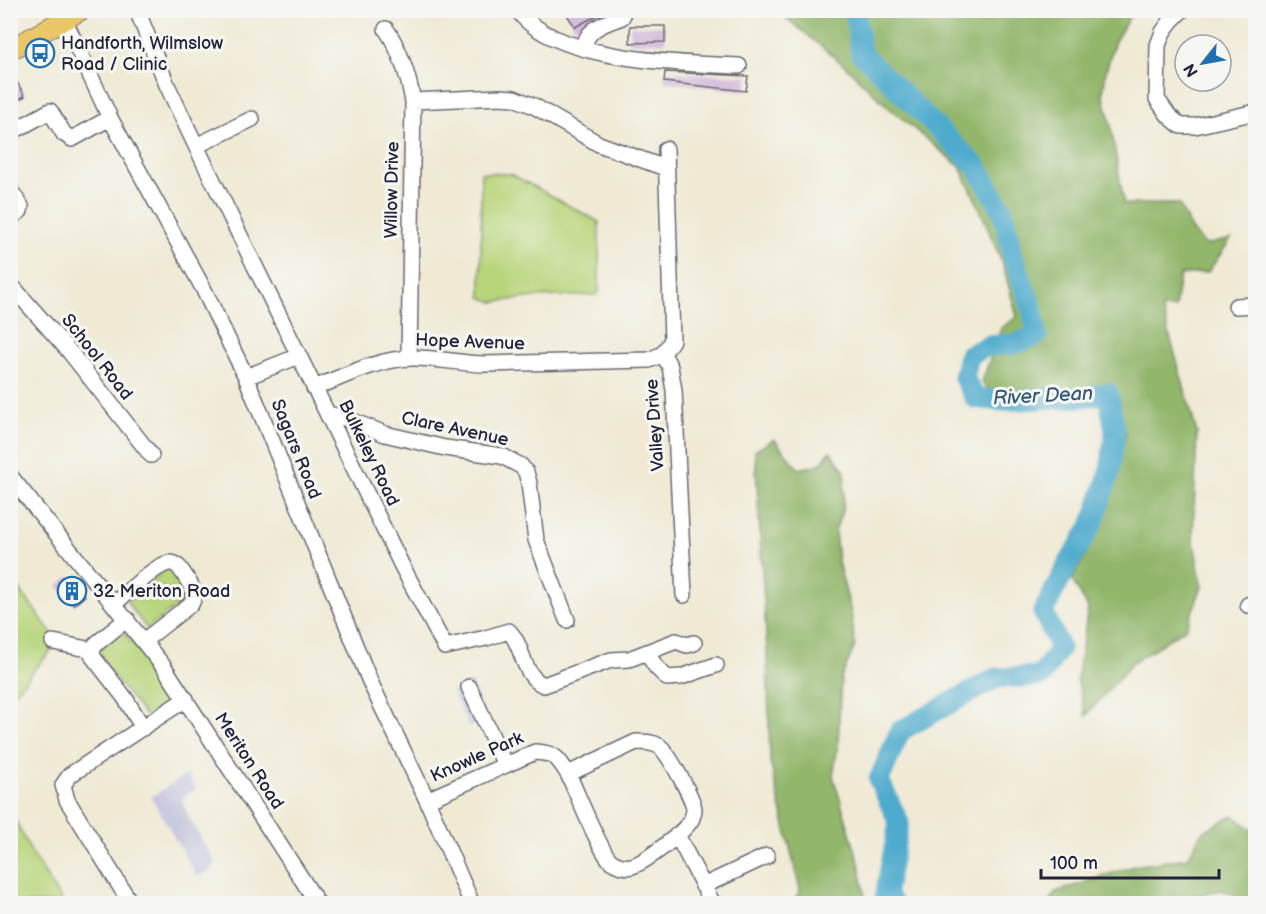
<svg xmlns="http://www.w3.org/2000/svg" width="1266" height="914" viewBox="0 0 1266 914" font-family="'Balsamiq Sans',sans-serif">
<style>
.industrial{fill:#c2c2dc}
.green{fill:#b8d57b;stroke:#6d7c5b;stroke-width:1.5}
.forest{fill:#92b66b;stroke:#5a6c53;stroke-width:1.5}
.lines{fill:none;stroke-linecap:round;stroke-linejoin:round}
.river{stroke:#50abce;stroke-width:21}
.building{fill:#cfb0d8}
.minor-casing{stroke:#6a6871;stroke-width:18}
.major-casing{stroke:#6a6871;stroke-width:22}
.minor{stroke:#fff;stroke-width:15}
.major{stroke:#ebc669;stroke-width:20}
.labels{text-anchor:middle;dominant-baseline:central;stroke-width:6;stroke-linejoin:round;paint-order:stroke}
.poi-label{font-size:18px;fill:#22223b;stroke:#f6f6f2;text-anchor:start}
.street-label{font-size:18px;fill:#22223b;stroke:#f6f6f2}
.water-label{font-size:20px;font-style:italic;fill:#345976;stroke:#f6f6f2}
</style>
<rect width="100%" height="100%" fill="#f6f6f2"/>
<filter id="ink" filterUnits="userSpaceOnUse"><feTurbulence type="fractalNoise" baseFrequency=".0167" numOctaves="2"/><feDisplacementMap in="SourceGraphic" scale="12" xChannelSelector="R" yChannelSelector="G"/><feConvolveMatrix kernelMatrix="1 2 1 2 8 2 1 2 1" color-interpolation-filters="sRGB"/></filter>
<filter id="wash" filterUnits="userSpaceOnUse"><feTurbulence type="fractalNoise" baseFrequency=".008" numOctaves="4" result="noise"/><feDisplacementMap in="SourceGraphic" scale="24" xChannelSelector="R" yChannelSelector="G"/><feGaussianBlur stdDeviation="1.35" result="paint"/><feColorMatrix in="noise" values="0 0 0 0 0 0 0 0 0 0 0 0 0 0 0 0 0 1.4 0 .05"/><feComposite in="paint" operator="in"/></filter>
<g filter="url(#wash)">
<rect width="100%" height="100%" fill="#f0ead5"/>
<path class="industrial" d="M471,682L487,718L469,727L452,692Z
M187,774L196,789L182,798L187,814L215,862L213,869L197,877L151,797Z"/>
<path class="green" d="M481,173L511,174L599,222V292L595,295L535,297L493,302L481,297Z
M165,569L174,570L190,596L147,629L127,602Z
M10,576L53,635V648L11,697Z
M121,631C131,636 164,687 170,699C167,707 155,716 146,716L142,712L100,659L99,648Z
M11,812L31,852L63,903H11Z"/>
<path class="forest" d="M778,11H1133L1115,41L1106,71L1103,94L1110,121L1124,204H1179L1192,231L1206,245L1231,239L1208,272L1180,275L1175,308H1162L1197,433L1193,537L1202,587L1186,628L1132,663L1086,716L1077,680L1088,608L1072,580L1104,520L1126,433L1110,384L996,400L982,382L1001,328L1017,317L1003,265L979,207L960,167L889,108L844,65Z
M774,439L799,469L820,464L830,451L845,471L843,508L835,531L838,562L851,612L855,646L841,678L838,745L833,776L859,863L866,903H793L800,890L770,762L767,651L755,451Z
M1233,815L1255,832V903H1239L1234,895L1222,890L1164,903H1048L1056,892L1134,866L1188,858L1201,833Z"/>
<g class="lines">
<path class="river" d="M855,10L861,53L976,166L1003,211L1013,257L1032,308L1037,336L1015,344L988,346L969,355L964,378L975,398L1001,401L1083,397L1108,393L1115,430L1110,470L1093,523L1067,566L1043,612L1060,648L1041,676L996,678L900,731L879,780L899,823L885,895L893,904"/>
</g>
<g id="blocks">
<path class="building" d="M564,10H607L575,27Z
M630,26H665V42L630,43Z
M10,70L25,96L10,104Z
M665,72L748,76L746,91L664,82Z
M69,577L85,596L74,605L58,586Z"/>
</g>
</g>
<g filter="url(#ink)">
<use href="#blocks" fill-opacity="0" stroke="#6a6871" stroke-width="1.5"/>
<g class="lines">
<g class="minor-casing">
<path id="minor" d="M137,10L167,85L196,146L402,566L445,647L486,638L509,631C524,646 522,677 544,685L611,660L629,659L676,641L687,645L694,643
M518,10C552,61 682,64 739,66
M1182,10L1171,21L1163,32L1158,45L1157,99L1169,116L1181,126H1195L1256,112
M64,19L110,118L203,288L246,377L371,684L427,800L472,904
M386,29C401,51 408,75 413,101L409,358
M583,48C588,27 604,24 622,17
M413,101L500,97L514,98L534,106L599,144L665,168
M19,128L50,111L64,134L72,139L110,118
M196,146L252,119
M10,190L21,206L20,211L10,218
M10,284L69,351L151,455
M1236,306L1256,305
M663,354L670,367L674,390L684,595
M246,377L299,356
M314,388C345,376 378,359 411,358C436,357 460,364 485,364L649,360L663,354L672,340L666,149
M328,414L345,418L385,434L445,448L502,456L521,466L526,472L529,483L536,540L567,620
M10,476L164,667L318,904
M114,604C125,595 158,562 171,563C178,563 183,573 187,579C192,587 197,594 191,604L145,640
M1248,605L1256,602
M127,619L96,644L92,650L93,657L125,698L143,728
M53,642L92,650
M647,653L656,667L667,678L681,677L716,665
M469,687L505,765
M427,800L535,752C555,753 558,758 568,774L636,742C644,742 652,742 659,746C667,750 694,800 694,809C694,812 693,815 692,818C688,830 644,863 632,866C624,868 617,865 611,861C600,852 576,790 568,774
M677,835L713,904
M703,886L767,856
M131,904L67,800L63,785L70,775L186,699"/>
</g>
<g class="major-casing">
<path id="major" d="M10,50L81,10"/>
</g>
<use href="#minor" class="minor"/>
<use href="#major" class="major"/>
</g>
</g>
<defs>
<g id="bus-ring" transform="scale(1.5)"><circle r="9.5" fill="#f6f6f2" stroke="#1f6fb2" stroke-width="1.5"/><path d="M-5-6H5V4H4V6H2V4H-2V6H-4V4H-5ZM-3.5-4V0h7V-4ZM-3.5 1.2v1.5H-2V1.2ZM2 1.2v1.5H3.5V1.2Z" fill="#1f6fb2"/></g>
<g id="building-ring" transform="scale(1.5)"><circle r="9.5" fill="#f6f6f2" stroke="#1f6fb2" stroke-width="1.5"/><path d="M-4-6H4V6H1V3H-1V6H-4ZM-2.5-4.3h1.7v1.8h-1.7ZM.8-4.3h1.7v1.8H.8ZM-2.5-1h1.7V.8h-1.7ZM.8-1h1.7V.8H.8Z" fill="#1f6fb2"/></g>
</defs>
<g fill-rule="evenodd">
<use href="#bus-ring" x="40" y="53"/>
<use href="#building-ring" x="72" y="591"/>
</g>
<g class="labels">
<g class="poi-label">
<text x="61" y="43">Handforth, Wilmslow<tspan x="61" dy="21">Road / Clinic</tspan></text>
<text x="93" y="591">32 Meriton Road</text>
</g>
<g class="street-label">
<text transform="translate(392 190) rotate(-89)">Willow Drive</text>
<text transform="translate(470 342) rotate(2)">Hope Avenue</text>
<text transform="translate(97 357) rotate(52)">School Road</text>
<text transform="translate(655 425) rotate(-94)">Valley Drive</text>
<text transform="translate(455 429) rotate(12)">Clare Avenue</text>
<text transform="translate(296 449) rotate(68)">Sagars Road</text>
<text transform="translate(369 453) rotate(64)">Bulkeley Road</text>
<text transform="translate(477 757) rotate(-24)">Knowle Park</text>
<text transform="translate(249 761) rotate(57)">Meriton Road</text>
</g>
<g class="water-label">
<text transform="translate(1043 396) rotate(-3)">River Dean</text>
</g>
</g>
<rect width="1266" height="914" fill="none" stroke="#f6f6f2" stroke-width="36"/>
<g transform="translate(1203 63) rotate(239)"><circle r="28" fill="#f6f6f2" stroke="#a1a1a9" stroke-width="1.5"/>
<path d="M0-4.5L10 22L0 15L-10 22Z" fill="#1f6fb2"/>
<text y="-9" font-size="16" font-weight="bold" text-anchor="middle" fill="#22223b">N</text>
</g>
<path d="M1041 869v9h178v-9" fill="none" stroke="#22223b" stroke-width="3"/>
<text x="1050" y="869" font-size="18" fill="#22223b" stroke="#f6f6f2" stroke-width="4.5" paint-order="stroke">100 m</text>
</svg>
